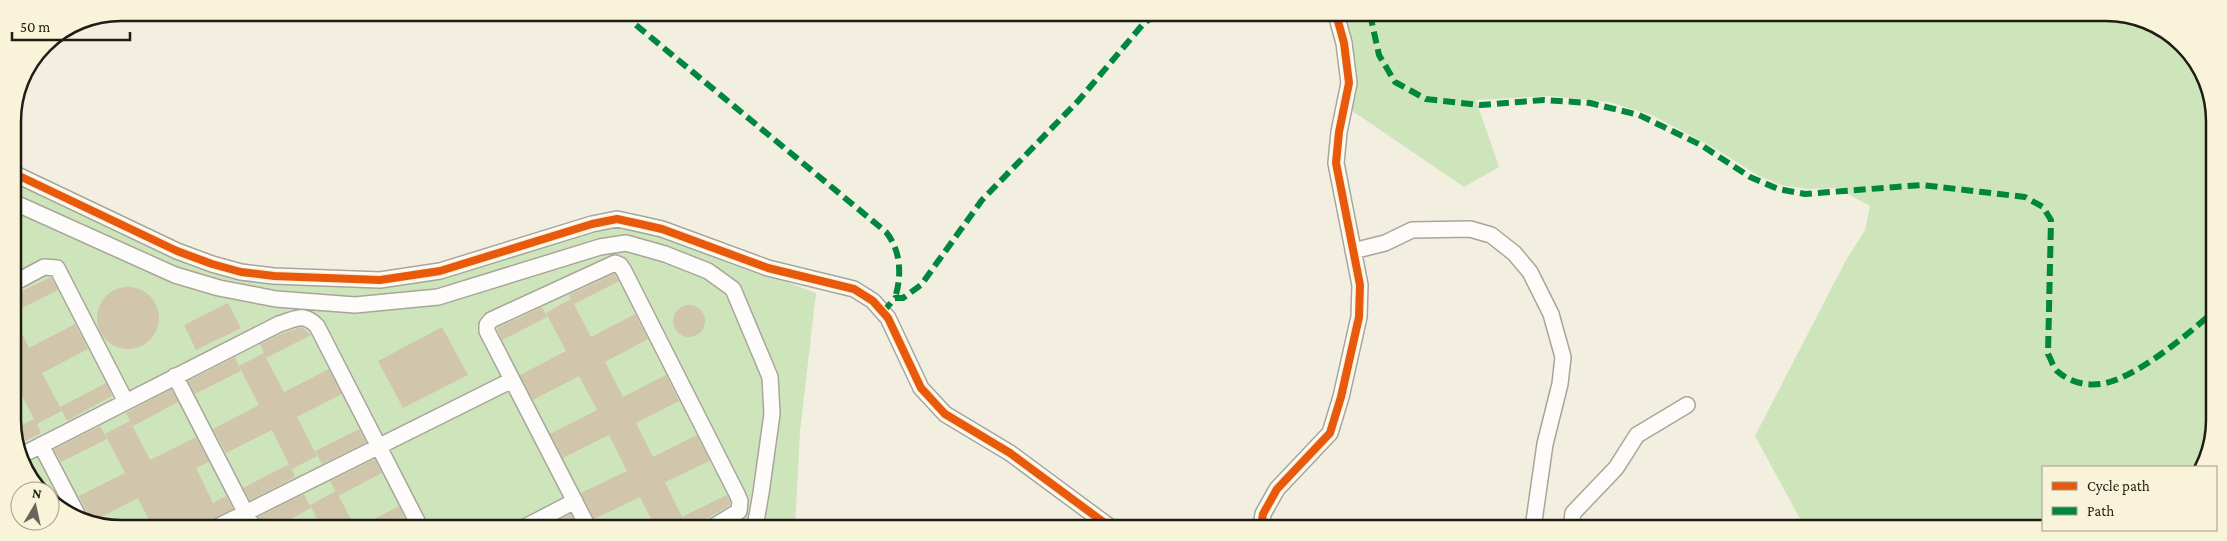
<svg xmlns="http://www.w3.org/2000/svg" width="2227" height="541" viewBox="0 0 2227 541" font-family="'Crimson Pro',serif">
<style>
.green{fill:#cee5bc}
.building{fill:#d1c5ac}
.lines{fill:none;stroke-linecap:round;stroke-linejoin:round}
.minor-casing{stroke:#a8a59a;stroke-width:18}
.minor{stroke:#fdfcfa;stroke-width:15}
.quiet{stroke:#00873e;stroke-width:6;stroke-dasharray:12 6;stroke-linecap:butt}
.cycleway-casing{stroke:#f9f3d9;stroke-width:11}
.cycleway{stroke:#e8590c;stroke-width:8}
.rim{fill:none;stroke:#1f1d13;stroke-width:2.5}
</style>
<rect width="100%" height="100%" fill="#f2eee0"/>
<path class="green" d="M1340,14L2127,15L2183,44L2212,100V441L2197,467H2043V528H1856L1851,526L1850,528H1805L1755,436L1845,262L1865,230L1870,206L1837,188L1807,189L1781,185L1759,176L1716,149L1652,115L1609,102L1550,96L1476,100L1499,167L1464,187L1351,110Z
M13,179L206,267L380,285L594,228L617,225L638,227L816,293L800,432L795,527L100,526L50,500V491H41L15,441Z"/>
<path class="building" d="M614,274L619,281L574,304L572,300L591,337L635,314L648,339L605,362L623,397L666,375L679,401L636,423L653,457L697,435L710,461L665,482L682,517L727,495L730,502V505L693,527H687L685,522L674,527H655L640,497L594,519L581,493L627,471L609,435L563,458L550,434L597,410L579,376L533,400L520,375L566,351L546,313L571,299L569,295Z
M51,277L58,290L14,312V295Z
M97 318a31 31 0 1 1 62 0a31 31 0 1 1-62 0Z
M228,303L241,328L196,350L184,325Z
M673 321a16 16 0 1 1 32 0a16 16 0 1 1-32 0Z
M542,307L547,317L502,340L497,328Z
M14,318L29,348L75,324L88,349L42,373L62,411L37,424L41,433L17,445L15,429L34,419L14,380Z
M302,327L311,335L266,358L284,392L329,369L342,394L297,417L317,456L292,469L295,477L250,500L243,488L289,464L272,430L226,453L213,429L259,405L239,366L264,353L260,344L283,333Z
M442,327L468,375L403,408L378,361Z
M235,357L241,371L195,394L188,381Z
M106,383L112,396L67,421L60,407Z
M171,389L178,402L133,426L126,413Z
M130,421L150,460L196,437L209,462L196,468L213,503L226,496L233,509L199,526H152L138,498L92,522L79,496L125,473L105,434Z
M100,426L107,439L61,462L54,449Z
M359,429L366,442L322,464L315,451Z
M375,459L382,473L338,496L330,481Z
M336,491L355,527H321L310,505Z
M304,494L311,508L276,527H263L258,517Z
M399,506L409,527H359Z
M571,514L577,526L546,527Z"/>
<g class="lines">
<g class="minor-casing">
<path id="minor" d="M13,173L177,251L212,264L241,272L274,276L380,280L440,271L592,224L617,219L640,224L662,229L768,268L854,289L873,301L888,318L921,388L945,414L1010,453L1110,527
M13,202L175,275L219,288L276,299L355,305L438,297L600,247L626,243L665,254L708,271L733,289L770,377L772,414L761,493L755,527
M1353,251L1385,243L1412,230L1470,229L1491,235L1514,253L1530,272L1551,314L1563,357L1560,384L1545,444L1533,528
M14,283L44,267L57,268L126,402
M175,376L253,527
M41,445L77,514
M22,455L279,324C296,319 303,312 317,326L420,527
M219,526L512,380
M525,527L575,501
M588,527L487,331V325L491,320L615,263L620,265L624,271L737,494L740,501L739,511L713,527
M1261,527L1263,514L1277,489L1330,433L1341,397L1359,317L1360,285L1336,163L1339,132L1349,83L1344,43L1336,14
M1571,528L1573,513L1616,468L1637,435L1687,405"/>
</g>
<use href="#minor" class="minor"/>
<path class="quiet" d="M1370,14L1379,55L1395,82L1426,99L1480,105L1544,100L1590,103L1639,115L1701,145L1750,177L1778,189L1805,194L1922,185L1982,192L2025,197L2043,207L2051,220L2048,354C2051,359 2053,367 2057,371C2068,381 2084,386 2100,384C2134,380 2187,335 2212,313
M636,25L886,232C901,250 902,276 895,298
M883,312L895,298H903L921,285L982,200L1079,100L1144,23L1158,14"/>
<g class="cycleway-casing">
<path id="cycleway" d="M13,173L177,251L212,264L241,272L274,276L380,280L440,271L592,224L617,219L640,224L662,229L768,268L854,289L873,301L888,318L921,388L945,414L1010,453L1110,527
M1261,527L1263,514L1277,489L1330,433L1341,397L1359,317L1360,285L1336,163L1339,132L1349,83L1344,43L1336,14"/>
</g>
<use href="#cycleway" class="cycleway"/>
</g>
<path d="M0 0H2227V541H0ZM121 21H2106A100 100 0 0 1 2206 121V420A100 100 0 0 1 2106 520H121A100 100 0 0 1 21 420V121A100 100 0 0 1 121 21Z" fill="#f9f3d9" fill-rule="evenodd"/>
<path class="rim" d="M121 21H2106A100 100 0 0 1 2206 121V420A100 100 0 0 1 2106 520H121A100 100 0 0 1 21 420V121A100 100 0 0 1 121 21Z"/>
<rect x="2042" y="466" width="175" height="65" fill="#f9f3d9" stroke="#a29d8a"/>
<rect x="2052" y="482" width="25" height="8" fill="#e8590c" stroke="#a29d8a"/>
<text x="2087" y="491" font-size="15" fill="#1f1d13">Cycle path</text>
<rect x="2052" y="507" width="25" height="8" fill="#00873e" stroke="#a29d8a"/>
<text x="2087" y="516" font-size="15" fill="#1f1d13">Path</text>
<g transform="translate(35 506) rotate(9)"><circle r="24" fill="#f9f3d9" stroke="#a29d8a"/>
<path d="M0-4L9 19L0 12L-9 19Z" fill="#69665b"/>
<text y="-8" font-size="14" font-weight="bold" text-anchor="middle" fill="#1f1d13">N</text>
</g>
<path d="M12 32v8h118v-8" fill="none" stroke="#1f1d13" stroke-width="2.5"/>
<text x="20" y="32" font-size="15" fill="#1f1d13" stroke="#f9f3d9" stroke-width="4" paint-order="stroke">50 m</text>
</svg>
